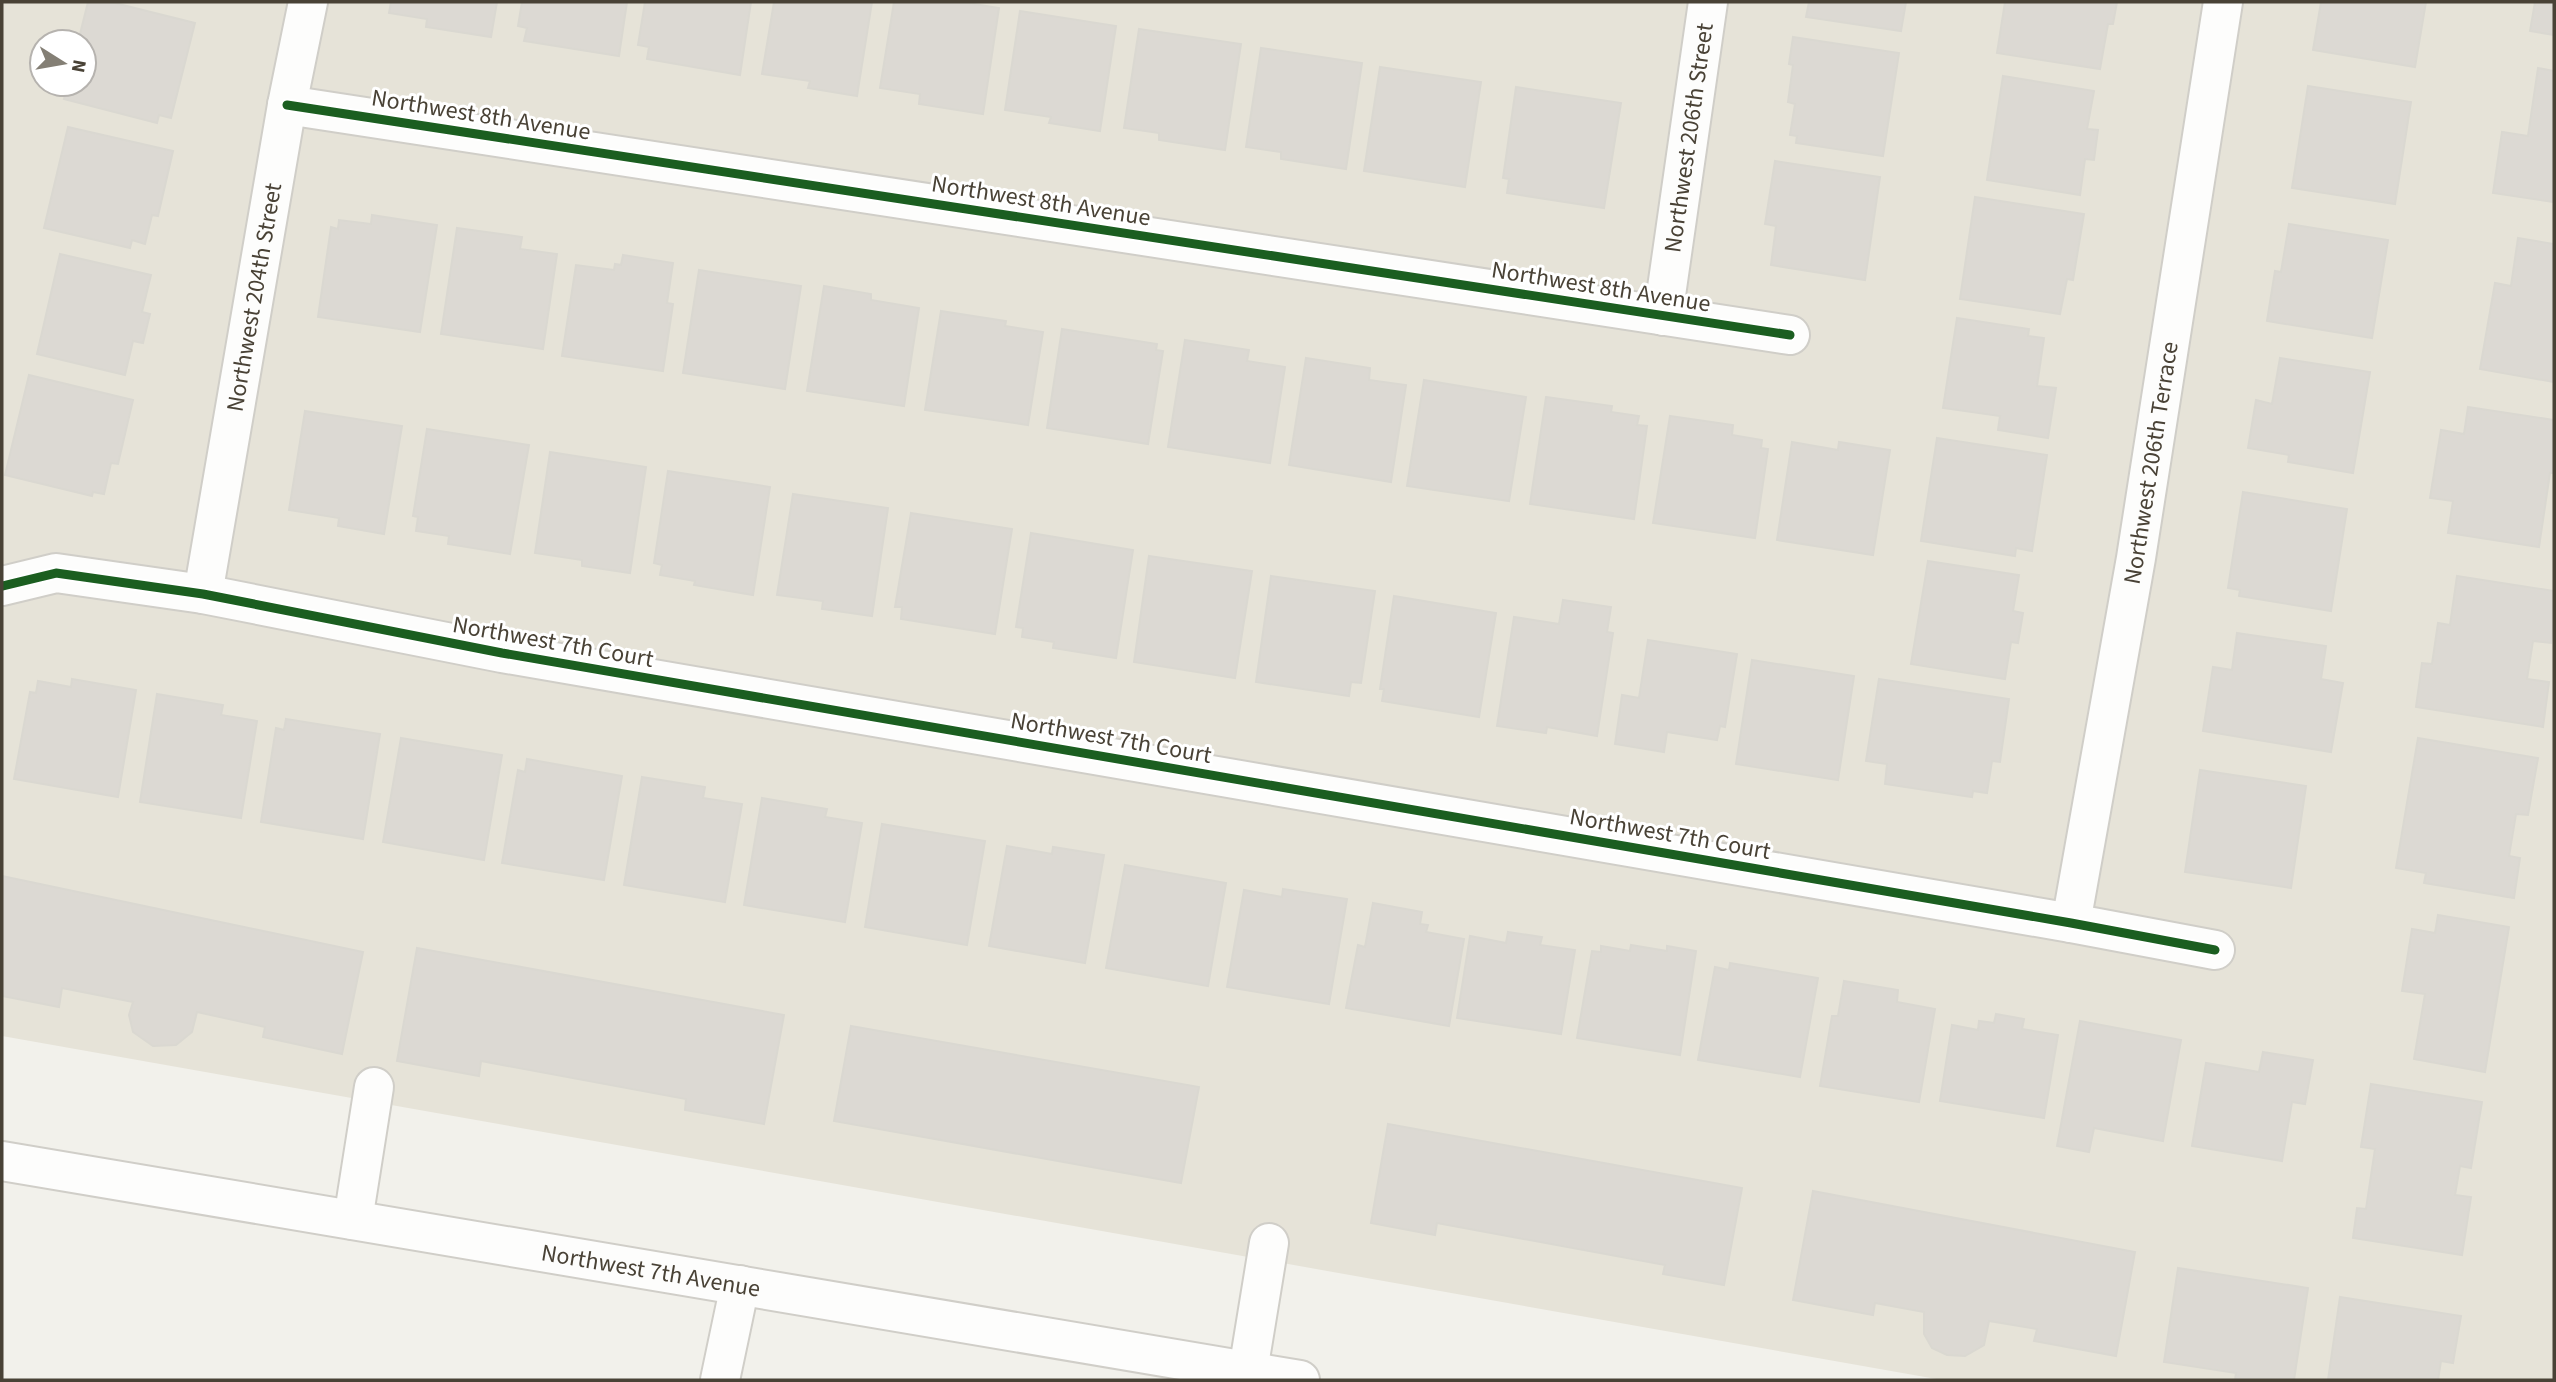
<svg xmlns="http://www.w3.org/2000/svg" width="2556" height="1382" viewBox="0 0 2556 1382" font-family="'Source Sans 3',sans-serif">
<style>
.residential{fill:#e6e3d8;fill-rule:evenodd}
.building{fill:#dcd9d3;stroke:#dad8d1;stroke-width:2}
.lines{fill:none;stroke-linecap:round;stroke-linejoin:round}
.minor-casing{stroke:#d0cec8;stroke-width:42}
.minor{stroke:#fdfdfc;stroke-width:38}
.cycleway-casing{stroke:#fff;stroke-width:13}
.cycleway{stroke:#1b5e20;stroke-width:9}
.labels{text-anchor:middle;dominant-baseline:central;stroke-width:6;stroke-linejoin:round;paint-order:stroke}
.street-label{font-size:24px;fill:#494236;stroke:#fff}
</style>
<rect width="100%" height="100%" fill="#f2f1eb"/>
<path class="residential" d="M2,2H2554V1380H1942L2,1036ZM42,42H84V84H42Z"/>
<path class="building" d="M88,2H111L195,23L171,118L159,115L157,123L64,99L68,84H84V42H78Z
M391,2H497L491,37L426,27L427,19L389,13Z
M522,2H627L619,56L524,41L527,28L518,26Z
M645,2H751L740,75L647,59L649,47L638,45Z
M774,2H872L857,96L808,88L810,81L762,74Z
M894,2H962L999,8L983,114L919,104L920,94L880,88Z
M1809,2H1906L1901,31L1806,17Z
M2005,2H2117L2113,24H2108L2100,69L1997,53Z
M2321,2H2426L2415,67L2313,50Z
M2535,2H2554V35L2530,31Z
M1020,11L1116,26L1100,131L1049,123L1051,117L1005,110Z
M1139,29L1241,44L1225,150L1159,140V133L1124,128Z
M1793,37L1899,53L1883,156L1796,143L1797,136L1790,135L1795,104L1788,102L1793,65L1789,64Z
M1261,48L1362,63L1346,169L1281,159V152L1246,147Z
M1380,67L1481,82L1465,187L1364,171Z
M2538,68L2554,71V202L2493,193L2502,132L2528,136Z
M2003,76L2094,91L2087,129L2098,130L2094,160L2085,159L2080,195L1987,180Z
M2308,86L2411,102L2395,204L2292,188Z
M1516,87L1621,103L1604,208L1507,193L1509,179L1503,178Z
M68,127L173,151L158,216L152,215L145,244L132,240L130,248L44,228Z
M1775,161L1880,177L1865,280L1771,265L1776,226L1765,224Z
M1975,197L2084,214L2073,280L2067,279L2060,314L1960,299Z
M372,215L437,225L420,332L318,317L331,227L338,229L339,220L371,224Z
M2289,224L2388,240L2372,338L2267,321L2275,271L2281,272Z
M457,228L522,237L520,249L557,254L543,349L441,334Z
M2518,238L2554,244V382L2480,369L2495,283L2511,286Z
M60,254L151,275L142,312L150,314L143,343L133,341L125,375L37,354Z
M623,255L673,263L667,303L673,304L663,371L562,356L576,265L614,270L615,264L621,265Z
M699,270L801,286L785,389L683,373Z
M824,286L871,294V300L919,308L904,406L807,391Z
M941,311L1006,321L1005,326L1043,332L1028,425L925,410Z
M1957,318L2029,329L2028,336L2044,338L2037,386L2056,388L2048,438L1998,430L2000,416L1943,408Z
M1062,329L1157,344L1156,350L1163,351L1148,444L1047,428Z
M1185,340L1249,350L1247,361L1285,367L1270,463L1168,447Z
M1306,358L1370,368L1369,380L1406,385L1391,482L1289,465Z
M2280,358L2370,372L2353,473L2288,462L2289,455L2248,448L2256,400L2272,404Z
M29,375L133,400L118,464L111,463L104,494L93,492L92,496L5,475Z
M1424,380L1526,397L1509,501L1407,486Z
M1546,397L1612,406L1611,412L1639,416L1637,425L1647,426L1634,519L1530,504Z
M2468,407L2554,420V473H2550L2539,547L2448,533L2453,501L2430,498L2441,430L2464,434Z
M305,411L402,426L384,534L338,526L339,518L289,510Z
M1670,416L1733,425L1732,435L1762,440L1761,448L1768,449L1755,538L1653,523Z
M427,429L529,445L510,554L448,544L449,536L416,531L418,517L413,516Z
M1937,438L2047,455L2032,551L2016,548L2015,556L1921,541Z
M1792,442L1838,450L1839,442L1890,450L1873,555L1777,540Z
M550,452L646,467L630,573L582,566V560L535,553Z
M668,471L770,487L753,595L694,585L695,581L660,575L662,565L654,563Z
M2243,492L2347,509L2331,611L2239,596L2240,590L2228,588Z
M793,494L888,508L872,616L822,609L823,601L777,595Z
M911,513L1012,529L995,634L901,619L902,607H895Z
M1031,533L1133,550L1116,658L1053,648L1054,642L1022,637L1023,628L1016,627Z
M1149,556L1252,571L1235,678L1134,662Z
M1928,561L2019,575L2013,611L2023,613L2018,643L2011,642L2005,679L1911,664Z
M1271,576L1375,591L1361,683L1351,682L1349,696L1256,682Z
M2457,576L2554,591V621L2551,643L2533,641L2527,679L2549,682L2543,727L2416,707L2422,663L2432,664L2438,623L2450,625Z
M1394,596L1496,613L1479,717L1382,701L1384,689H1380Z
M1563,600L1611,607L1607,632L1613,633L1597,736L1547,727L1546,733L1497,726L1514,617L1559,624Z
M2237,633L2326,646L2321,679L2343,683L2331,752L2203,731L2213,667L2232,670Z
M1648,640L1737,654L1725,727L1720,726L1717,740L1667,732L1664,752L1615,744L1622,695L1639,698Z
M1752,660L1854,676L1838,780L1736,764Z
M72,679L136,690L118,797L14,779L30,692L36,693L38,681L71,687Z
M1879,679L2009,699L2000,762L1992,761L1987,793L1973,791L1972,797L1885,784L1887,764L1866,761Z
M157,694L223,705L221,715L257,721L241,818L140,802Z
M286,719L380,734L363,839L261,822L276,728L284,730Z
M401,738L502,755L484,860L383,842Z
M2418,738L2538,758L2528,815L2516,814L2509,856L2520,858L2514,898L2424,883L2426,873L2396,868Z
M527,759L622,776L604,880L502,863L518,770L525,772Z
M2200,770L2306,786L2291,888L2185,872Z
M642,777L705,787L703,798L742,804L725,902L624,885Z
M762,798L827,809L825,817L862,823L845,922L744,905Z
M882,824L985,841L967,945L865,927Z
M1007,846L1052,854L1053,847L1104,855L1085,963L989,946Z
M1125,865L1226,883L1208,986L1106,968Z
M2,876L363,952L342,1054L263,1037L265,1027L197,1012L192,1032L176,1045L153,1046L133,1032L129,1015L133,1002L62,988L59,1007L2,996Z
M1283,889L1347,899L1329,1004L1227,987L1244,890L1282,897Z
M1373,903L1422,912L1420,924L1428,925L1426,932L1464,939L1449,1026L1346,1008L1358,945L1365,947Z
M2438,915L2509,927L2485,1072L2414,1059L2425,994L2402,991L2412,929L2435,933Z
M1508,932L1542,937L1540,945L1575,950L1561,1034L1457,1018L1470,936L1506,943Z
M1631,945L1667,951V946L1696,951L1680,1055L1577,1038L1592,951L1601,952V946L1630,951Z
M417,948L784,1015L764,1124L685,1110L686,1099L481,1061L479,1076L397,1061Z
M1730,963L1818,978L1800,1077L1698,1060L1715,967L1729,970Z
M1844,981L1898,990L1897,1002L1935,1009L1919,1102L1820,1086L1832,1016H1838Z
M1996,1014L2024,1019L2022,1029L2058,1035L2044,1118L1940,1101L1952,1025L1978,1030L1979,1021L1994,1023Z
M2080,1021L2181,1040L2163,1141L2094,1128L2089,1152L2057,1146Z
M851,1026L1199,1087L1181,1183L834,1121Z
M2263,1052L2313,1060L2305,1104L2292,1102L2282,1161L2192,1146L2206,1063L2259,1072Z
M2371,1084L2482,1102L2471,1168L2460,1166L2455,1195L2471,1197L2462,1255L2353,1238L2357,1208L2366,1209L2375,1149L2361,1147Z
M1388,1124L1742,1188L1724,1285L1663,1274L1665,1265L1437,1223L1435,1235L1371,1223Z
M1813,1191L2135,1252L2116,1356L2034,1341L2037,1329L1989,1321L1984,1345L1965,1356L1947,1355L1932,1348L1924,1334V1312L1875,1303L1873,1315L1793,1300Z
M2178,1268L2308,1288L2294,1380H2235L2236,1373L2164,1362Z
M2340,1297L2461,1316L2453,1363L2441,1361L2438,1380H2328Z"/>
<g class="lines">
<g class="minor-casing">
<g id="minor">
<path d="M287,105L1790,335"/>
<path id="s1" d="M1663,316L1708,2"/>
<path d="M2,586L56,573L203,594L502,653L2071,923L2215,950"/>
<path id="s2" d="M203,594L287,105L308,2"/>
<path id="s3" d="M2071,923L2136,558L2223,2"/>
<path id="s4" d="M2,1161L1300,1380"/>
<path d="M353,1220L374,1087"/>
<path d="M1248,1371L1269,1243"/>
<path d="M720,1380L740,1285"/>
</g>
</g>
<use href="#minor" class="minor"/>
<g class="cycleway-casing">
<path id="cycleway" d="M287,105L1790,335
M2,586L56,573L203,594L502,653L2071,923L2215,950"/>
</g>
<use href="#cycleway" class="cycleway"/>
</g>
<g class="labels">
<g class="street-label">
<text transform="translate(481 115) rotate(9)">Northwest 8th Avenue</text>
<text stroke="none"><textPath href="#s1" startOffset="180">Northwest 206th Street</textPath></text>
<text transform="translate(1041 201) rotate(9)">Northwest 8th Avenue</text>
<text transform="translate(1601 287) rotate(9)">Northwest 8th Avenue</text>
<text stroke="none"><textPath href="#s2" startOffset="301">Northwest 204th Street</textPath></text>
<text stroke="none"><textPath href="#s3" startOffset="467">Northwest 206th Terrace</textPath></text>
<text transform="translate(553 642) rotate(10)">Northwest 7th Court</text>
<text transform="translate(1111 738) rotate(10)">Northwest 7th Court</text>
<text transform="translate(1670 834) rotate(10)">Northwest 7th Court</text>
<text stroke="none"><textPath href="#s4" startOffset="658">Northwest 7th Avenue</textPath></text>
</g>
</g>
<rect width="2556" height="1382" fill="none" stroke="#494236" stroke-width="7"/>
<g transform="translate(63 63) rotate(101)"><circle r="33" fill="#ffffff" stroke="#b6b3af" stroke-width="2"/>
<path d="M0-5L12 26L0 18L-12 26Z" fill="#847f75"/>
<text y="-10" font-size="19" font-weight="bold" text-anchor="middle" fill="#494236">N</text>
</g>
</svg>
